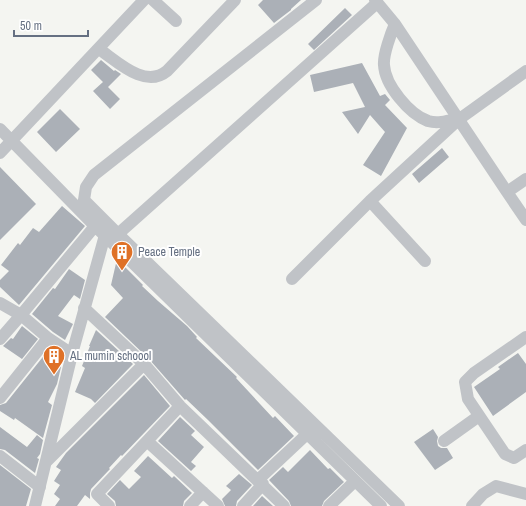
<svg xmlns="http://www.w3.org/2000/svg" width="526" height="506" viewBox="0 0 526 506" font-family="'Archivo Narrow',sans-serif">
<style>
.building{fill:#abb0b7}
.lines{fill:none;stroke-linecap:round;stroke-linejoin:round}
.minor{stroke:#c0c3c7;stroke-width:12}
.labels{text-anchor:middle;dominant-baseline:central;stroke-width:4;stroke-linejoin:round;paint-order:stroke}
.poi-label{font-size:12px;fill:#657082;stroke:#fff;text-anchor:start}
</style>
<rect width="100%" height="100%" fill="#f4f5f1"/>
<path class="building" d="M263,0H301L291,9V10L274,23L258,5Z
M345,8L352,15L314,50L308,44Z
M101,60L114,71L115,70L121,74L108,87L120,99L110,109L93,91L103,82L91,70Z
M362,63L380,96L385,94L390,100L385,105L407,128L381,176L363,165L385,132L370,115L358,134L342,112L365,107L353,83L314,92L310,75Z
M60,109L80,129L56,152L37,132Z
M442,148L449,157L419,183L412,174Z
M0,167L36,204L0,240Z
M62,206L85,226L19,305L0,287V280L9,271L1,265L18,243L20,245L33,228L39,232Z
M117,259L143,285L142,286L158,301L187,326L197,337L196,338L237,377L236,378L273,418L275,416L294,436L258,470L208,420L186,399L185,400L149,359L105,317L123,298L111,285Z
M69,269L85,280L80,299L74,295L58,316L73,324L65,340L53,332L32,314L53,288L55,289Z
M22,326L38,339L22,359L3,346L11,338L13,339Z
M96,330L133,364L95,403L91,399L75,392L85,368L82,366L90,346H89Z
M50,348L57,353L52,361L61,367L57,384L48,402L52,405L43,438L15,418L14,420L0,411V405L6,403Z
M518,353L526,364V392L493,416L474,387L500,369L498,367Z
M144,375L170,406L122,456L121,455L109,468L110,469L91,489L90,493V499L85,495L77,506H55L60,499L54,494L60,485L54,481L61,470L56,467L66,453Z
M180,417L195,431L191,435L204,447L191,462L196,466L191,471L158,441Z
M0,427L27,447L37,435L43,440L40,454L37,458L39,459L35,473L5,450L0,449Z
M433,429L438,437L437,441L438,446L441,448H447L453,458L435,470L414,442Z
M310,450L328,469L330,468L344,482L324,501L322,506H291L289,501L269,480L283,467L288,472Z
M148,456L172,478L174,476L192,493L184,501L183,506H116L115,501L107,494L120,480L129,489L141,477L134,471Z
M0,465L31,489L26,506H0Z
M239,474L252,485L237,501L236,506H225L222,499L231,490L226,486Z
M262,496L273,506H253Z"/>
<g class="lines">
<path class="minor" d="M153,0L176,21
M316,0L94,175L86,187L84,200L118,234L399,506
M375,0L395,24L507,192
M395,24C391,33 383,55 384,65C385,85 409,114 428,121C438,124 447,121 458,118
M99,49C118,62 145,89 167,71L235,0
M0,129L95,226L381,506
M0,153L144,0
M526,179L507,192L526,220
M370,201L425,261
M118,234L377,3
M292,279L370,201L458,120L526,71
M0,303L21,315L0,339
M526,337L474,373L465,382L468,399L505,454L514,458L526,450
M72,354L48,338L21,315L95,226
M144,364L180,406L284,506
M0,398L48,338
M147,441L218,506
M444,441L479,416
M0,456L40,487
M47,461L144,364L84,308
M258,480L307,434
M35,506L72,354L105,235
M109,506L97,494L180,406
M190,506L203,492
M243,506L263,484
M329,506L355,481
M472,506L483,494L496,486L526,494"/>
</g>
<defs>
<g id="building-pin" transform="scale(1.15)"><path d="M0 17L-7.5 6A9.5 9.5 0 1 1 7.5 6Z" fill="#df7127" stroke="#fff"/><path d="M-4-6H4V6H1V3H-1V6H-4ZM-2.5-4.3h1.7v1.8h-1.7ZM.8-4.3h1.7v1.8H.8ZM-2.5-1h1.7V.8h-1.7ZM.8-1h1.7V.8H.8Z" fill="#fff"/></g>
</defs>
<g fill-rule="evenodd">
<use href="#building-pin" x="122" y="252"/>
<use href="#building-pin" x="54" y="356"/>
</g>
<g class="labels">
<g class="poi-label">
<text x="138" y="252">Peace Temple</text>
<text x="70" y="356">AL mumin schoool</text>
</g>
</g>
<path d="M14 30v6h74v-6" fill="none" stroke="#657082" stroke-width="2"/>
<text x="20" y="30" font-size="12" fill="#657082" stroke="#ffffff" stroke-width="3" paint-order="stroke">50 m</text>
</svg>
